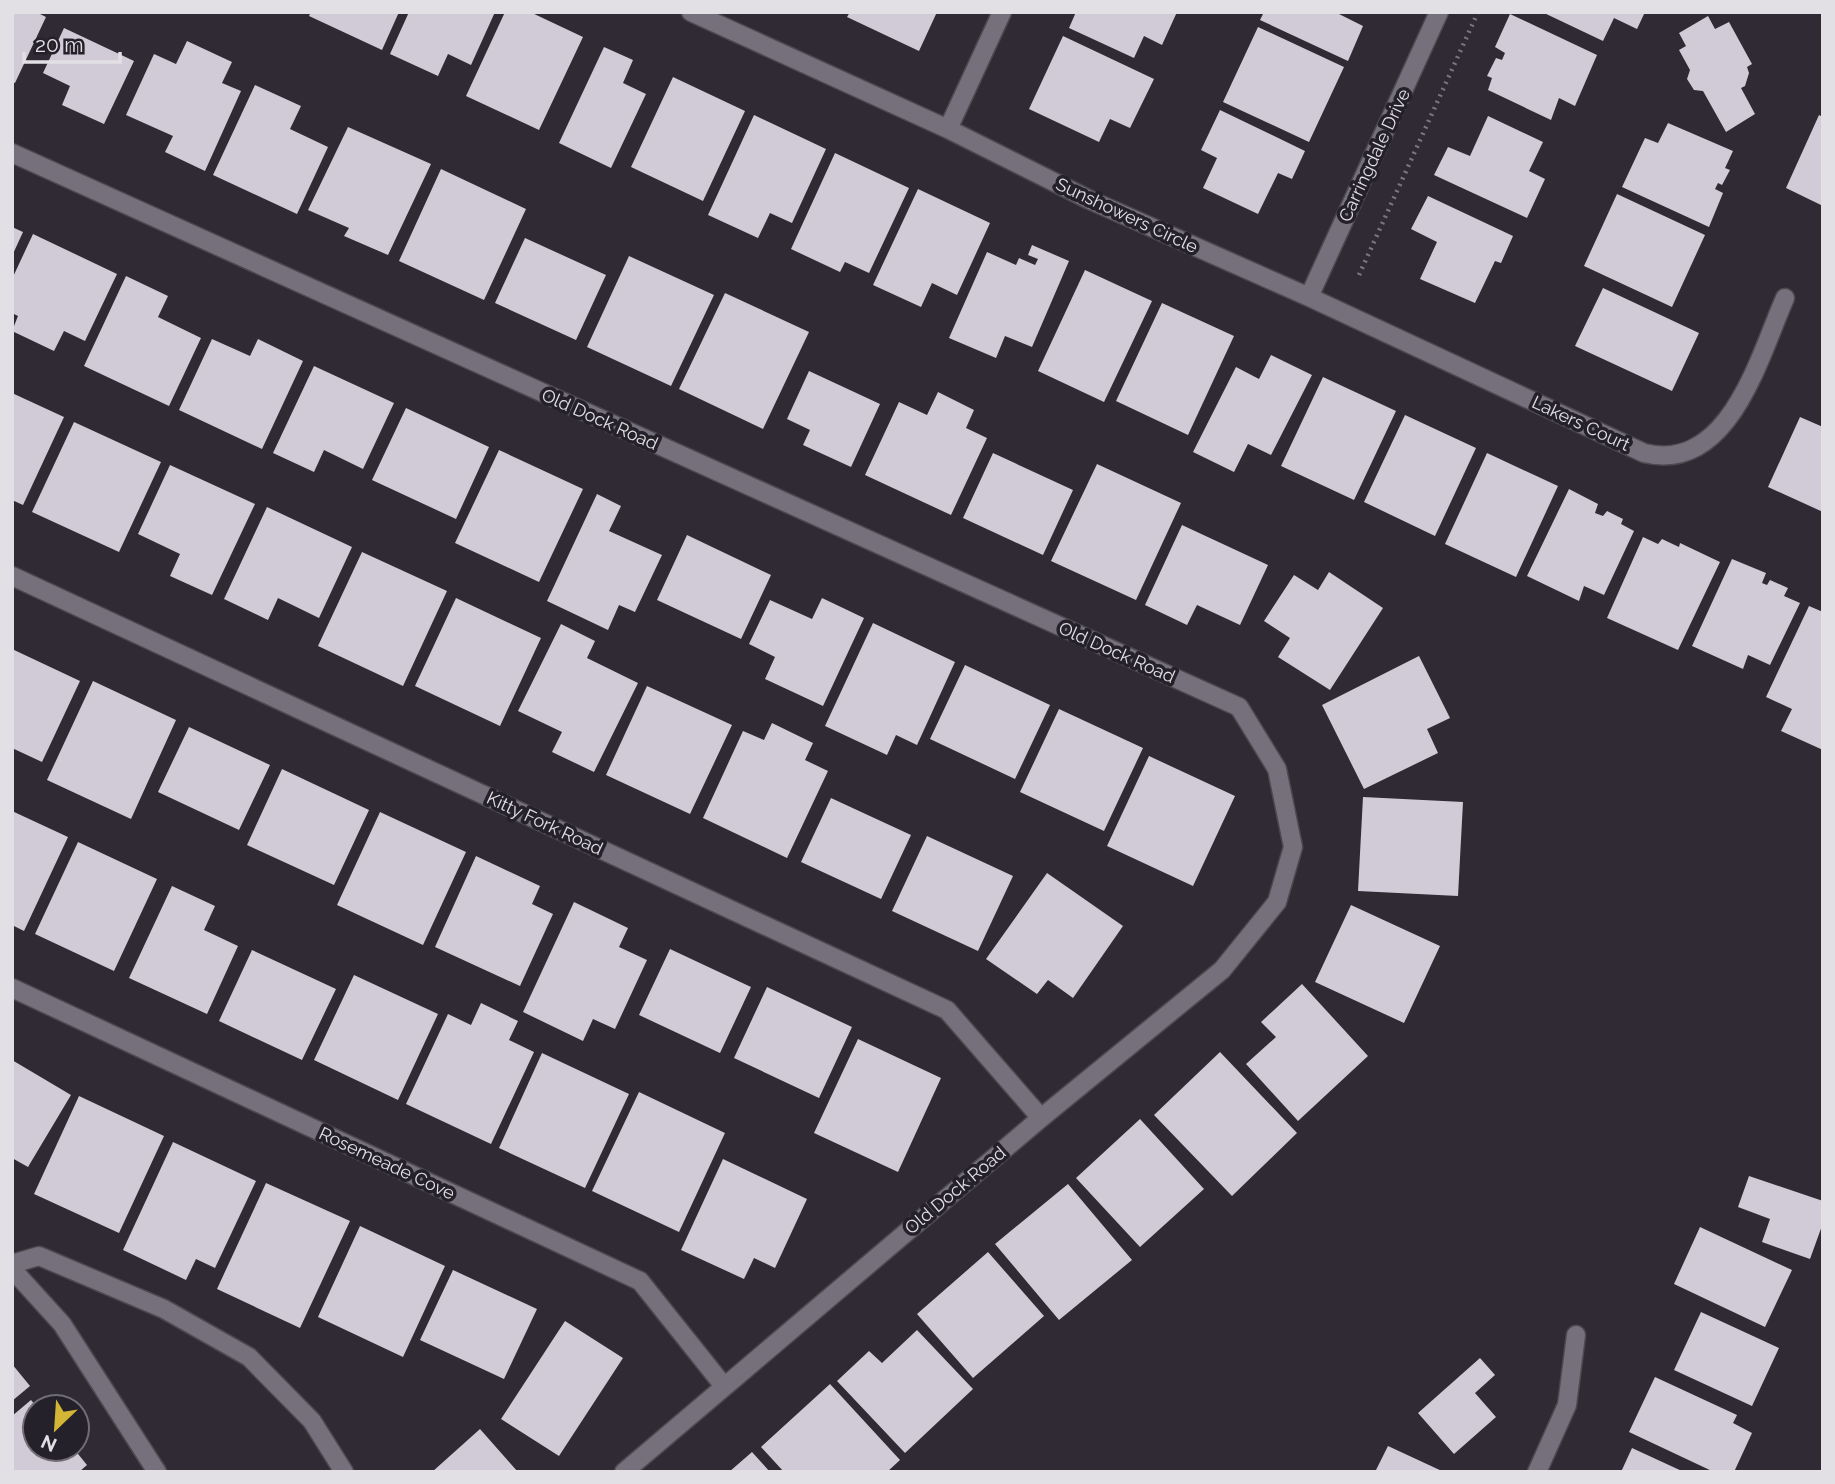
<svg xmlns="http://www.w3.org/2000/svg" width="1835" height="1484" viewBox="0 0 1835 1484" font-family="Raleway,sans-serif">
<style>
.building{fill:#d1cbd8}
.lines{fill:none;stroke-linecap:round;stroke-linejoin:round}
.minor-casing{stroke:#4c4850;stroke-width:21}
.path{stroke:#7b777f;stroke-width:4.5;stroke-dasharray:2 5;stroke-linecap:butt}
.minor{stroke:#75707b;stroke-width:18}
.labels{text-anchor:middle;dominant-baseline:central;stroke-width:7;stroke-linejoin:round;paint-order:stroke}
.street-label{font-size:18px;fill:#e2dfe5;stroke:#25212a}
</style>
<rect width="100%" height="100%" fill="#2f2a34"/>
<path class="building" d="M12,12H36L46,17L15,83L12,82Z
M311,12H399L382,50L309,16Z
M409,12H495L471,65L448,54L438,76L390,54Z
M505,12H530L583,37L539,130L466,96Z
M850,12H937L919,51L847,17Z
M1076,12H1177L1162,45L1144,36L1134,58L1069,28Z
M1264,12H1335L1363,26L1348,61L1260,20Z
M1542,12H1645L1637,29L1614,18L1603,41Z
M1510,14L1597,55L1575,106L1559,98L1551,120L1488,90L1492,78L1487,76L1496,58L1502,60L1505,53L1495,47Z
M1708,16L1715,29L1729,22L1752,64L1747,67L1749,73L1745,86L1741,88L1755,114L1726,132L1703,91L1694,90L1687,79L1690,70L1679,50L1686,46L1679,33Z
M1258,27L1344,67L1309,142L1223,102Z
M64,28L134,61L104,124L62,105L70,86L43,73Z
M1063,36L1154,79L1130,128L1110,119L1099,142L1029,109Z
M187,41L232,62L222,83L241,91L205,171L165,152L173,136L126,115L154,54L176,64Z
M604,47L633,60L623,83L646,94L611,168L559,143Z
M673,77L745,111L703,201L631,167Z
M255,85L301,106L290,129L328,147L297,214L213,175Z
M1220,110L1305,151L1292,179L1278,173L1258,214L1203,188L1217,158L1201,150Z
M754,115L826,149L792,223L770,213L758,238L708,215Z
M1819,115L1823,117V206L1786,188Z
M1488,116L1543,142L1529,171L1545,179L1527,218L1434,175L1448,147L1470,156Z
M1668,123L1733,151L1725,168L1730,170L1722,185L1718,183L1715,189L1723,193L1709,227L1622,187L1645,138L1658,143Z
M348,127L431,164L388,255L344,236L349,228L308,210Z
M835,153L909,188L869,273L845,262L840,272L791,249Z
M441,169L526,209L484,300L399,261Z
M918,189L990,223L957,295L932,283L921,307L873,285Z
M1617,194L1705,235L1672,307L1584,266Z
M1428,196L1513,236L1501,263L1495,261L1475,303L1420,279L1437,242L1411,229Z
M12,227L23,232L12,256Z
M33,234L117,274L85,341L64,331L54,351L12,331L18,316L12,313V279Z
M525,238L606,275L576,340L495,303Z
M1032,245L1069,261L1032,347L1005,336L996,358L949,338L987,252L1016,265L1019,258L1035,265L1038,259L1028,255Z
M629,256L714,295L671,386L587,347Z
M1085,270L1152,301L1104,402L1038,371Z
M126,276L168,296L158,317L201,338L169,406L84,366Z
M1603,288L1699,333L1672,391L1575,346Z
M725,293L809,332L763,429L679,389Z
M1162,303L1234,336L1188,435L1116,401Z
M212,339L250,356L258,339L303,361L262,449L179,410Z
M1271,355L1312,375L1271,455L1248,444L1234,472L1193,452L1236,367L1259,379Z
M314,366L394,403L363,469L324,450L314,472L273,453Z
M809,371L880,404L851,467L803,445L810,430L787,419Z
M1323,377L1396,411L1354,500L1281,466Z
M938,392L974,410L966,428L987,438L951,515L865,475L899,402L927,415Z
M12,393L64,417L23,505L12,500Z
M406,408L489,447L456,519L372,480Z
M1405,415L1476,448L1435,536L1364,502Z
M1800,417L1823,427V512L1768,487Z
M74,422L161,462L119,552L32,512Z
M499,450L583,489L539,582L455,543Z
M993,453L1073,490L1043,555L963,518Z
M1487,453L1558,486L1516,577L1445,544Z
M1097,464L1181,503L1136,600L1051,561Z
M170,465L255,504L212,595L170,576L180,554L138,534Z
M1569,489L1598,504L1595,513L1603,516L1607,511L1623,519L1621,524L1634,531L1604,595L1584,586L1579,601L1527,576Z
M597,494L621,506L609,531L662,555L635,612L619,605L608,630L547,601Z
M267,507L352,547L319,618L278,598L268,620L224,599Z
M1182,525L1268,565L1240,625L1197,605L1187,625L1145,605Z
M687,535L771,575L741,639L657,600Z
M1643,537L1658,544L1662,539L1679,547L1680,543L1720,562L1678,650L1607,618Z
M362,552L447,591L403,686L318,646Z
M1732,559L1766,573L1762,583L1767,585L1770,580L1788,588L1784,596L1800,603L1770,665L1748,655L1743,669L1692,646Z
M1329,572L1383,608L1330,690L1278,657L1290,638L1264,621L1294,575L1318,590Z
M456,598L541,638L500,726L415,686Z
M822,598L864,618L823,706L765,679L775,657L749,644L770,600L812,619Z
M1809,606L1823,612V750L1781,731L1792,709L1766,697Z
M873,623L955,662L917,745L896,735L887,755L825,726Z
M561,624L595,641L587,658L638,683L594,772L552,752L562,732L518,711Z
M12,649L80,681L42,762L12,748Z
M1419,656L1450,718L1427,729L1438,753L1364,789L1322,705Z
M965,665L1050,705L1015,779L930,739Z
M93,681L176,720L131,819L47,780Z
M647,686L732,725L690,814L606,775Z
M1059,709L1143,748L1104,831L1020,792Z
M772,723L813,743L805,760L828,771L787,858L703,818L743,731L764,740Z
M189,727L270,765L239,830L158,792Z
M1149,756L1235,796L1193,886L1107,846Z
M282,769L369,810L334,885L247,845Z
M1363,797L1463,802L1458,896L1358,891Z
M831,798L911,835L881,899L801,862Z
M12,811L68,837L24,931L12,925Z
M380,812L466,852L423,945L337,905Z
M927,836L1013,876L978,951L892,911Z
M78,842L157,879L114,971L35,934Z
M476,856L540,886L532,904L553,914L520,986L435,947Z
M1047,873L1123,926L1073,998L1048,980L1037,994L986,959Z
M172,886L215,906L204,930L238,946L207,1014L129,978Z
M574,902L628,928L619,947L647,960L615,1029L593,1019L583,1041L523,1012Z
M1351,905L1440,946L1404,1023L1315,982Z
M670,949L751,987L720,1053L639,1015Z
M252,950L336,989L302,1060L219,1021Z
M354,975L438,1014L398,1100L314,1060Z
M1302,984L1368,1056L1298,1121L1246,1064L1276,1037L1261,1022Z
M767,987L852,1027L819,1098L734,1058Z
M481,1003L518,1021L509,1040L534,1052L491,1144L406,1104L448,1014L471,1025Z
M858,1039L941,1078L898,1172L814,1133Z
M1220,1052L1297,1133L1232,1196L1154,1115Z
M542,1053L629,1094L585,1188L499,1148Z
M12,1060L71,1095L28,1167L12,1158Z
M639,1092L725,1133L679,1232L592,1191Z
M79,1096L164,1136L119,1233L34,1194Z
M1140,1119L1204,1189L1140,1247L1076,1178Z
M173,1142L256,1181L215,1268L196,1259L186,1280L123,1250Z
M723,1159L807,1199L775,1268L754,1258L744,1279L681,1250Z
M1749,1176L1823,1201V1223L1810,1259L1762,1242L1770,1219L1738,1207Z
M266,1183L350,1221L300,1328L217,1289Z
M1068,1184L1132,1260L1059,1320L995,1244Z
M360,1226L445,1266L403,1357L318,1317Z
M1700,1227L1792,1270L1765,1327L1674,1284Z
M988,1252L1044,1316L973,1378L917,1314Z
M453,1270L537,1309L504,1379L420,1340Z
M1701,1312L1779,1348L1752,1406L1674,1370Z
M565,1321L623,1358L559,1456L501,1419Z
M917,1330L973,1389L905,1453L837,1381L869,1351L882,1363Z
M1480,1358L1495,1375L1475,1393L1496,1417L1454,1454L1418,1413Z
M12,1364L30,1386L12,1401Z
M1655,1377L1737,1415L1733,1423L1752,1433L1734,1472H1714L1629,1432Z
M830,1384L900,1460L887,1472H784L761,1447Z
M31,1400L37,1407L35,1449H74L87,1465L79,1472H12V1416Z
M480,1429L518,1472H432Z
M1388,1446L1444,1472H1375Z
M1632,1448L1684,1472H1621Z
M752,1452L770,1472H729Z"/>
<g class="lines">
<g class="minor-casing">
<path id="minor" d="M691,12L948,129L1090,200L1309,297L1644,453C1729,474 1759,357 1785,298
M948,129L1002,12
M12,153L1239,707L1277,769L1293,847L1277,902L1222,970L1041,1118L624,1472
M1309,297L1439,12
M12,576L947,1010L1041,1118
M12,988L640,1281L723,1385
M12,1264L39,1256L164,1309L249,1357L312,1421L344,1472
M12,1269L62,1324L157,1472
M1537,1472L1567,1405L1576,1335"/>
</g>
<path class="path" d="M1359,275L1478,12"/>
<use href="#minor" class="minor"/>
</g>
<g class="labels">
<g class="street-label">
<text transform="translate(1374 155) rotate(-65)">Carringdale Drive</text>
<text transform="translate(1127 215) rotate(25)">Sunshowers Circle</text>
<text transform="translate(600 419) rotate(24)">Old Dock Road</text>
<text transform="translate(1581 423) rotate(25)">Lakers Court</text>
<text transform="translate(1117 652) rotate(24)">Old Dock Road</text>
<text transform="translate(545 823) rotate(25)">Kitty Fork Road</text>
<text transform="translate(387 1163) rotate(25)">Rosemeade Cove</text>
<text transform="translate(955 1190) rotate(-40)">Old Dock Road</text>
</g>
</g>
<rect width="1835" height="1484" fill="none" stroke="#e2dfe5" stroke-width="28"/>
<g transform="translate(56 1428) rotate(205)"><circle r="33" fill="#25212a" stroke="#716d75" stroke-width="2"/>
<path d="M0-5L12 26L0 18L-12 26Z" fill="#d3b635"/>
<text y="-10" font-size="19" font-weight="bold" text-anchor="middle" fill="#e2dfe5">N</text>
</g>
<path d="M24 52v10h96v-10" fill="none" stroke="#e2dfe5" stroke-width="3.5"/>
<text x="35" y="52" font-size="21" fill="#e2dfe5" stroke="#25212a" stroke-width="5" paint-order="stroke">20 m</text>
</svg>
